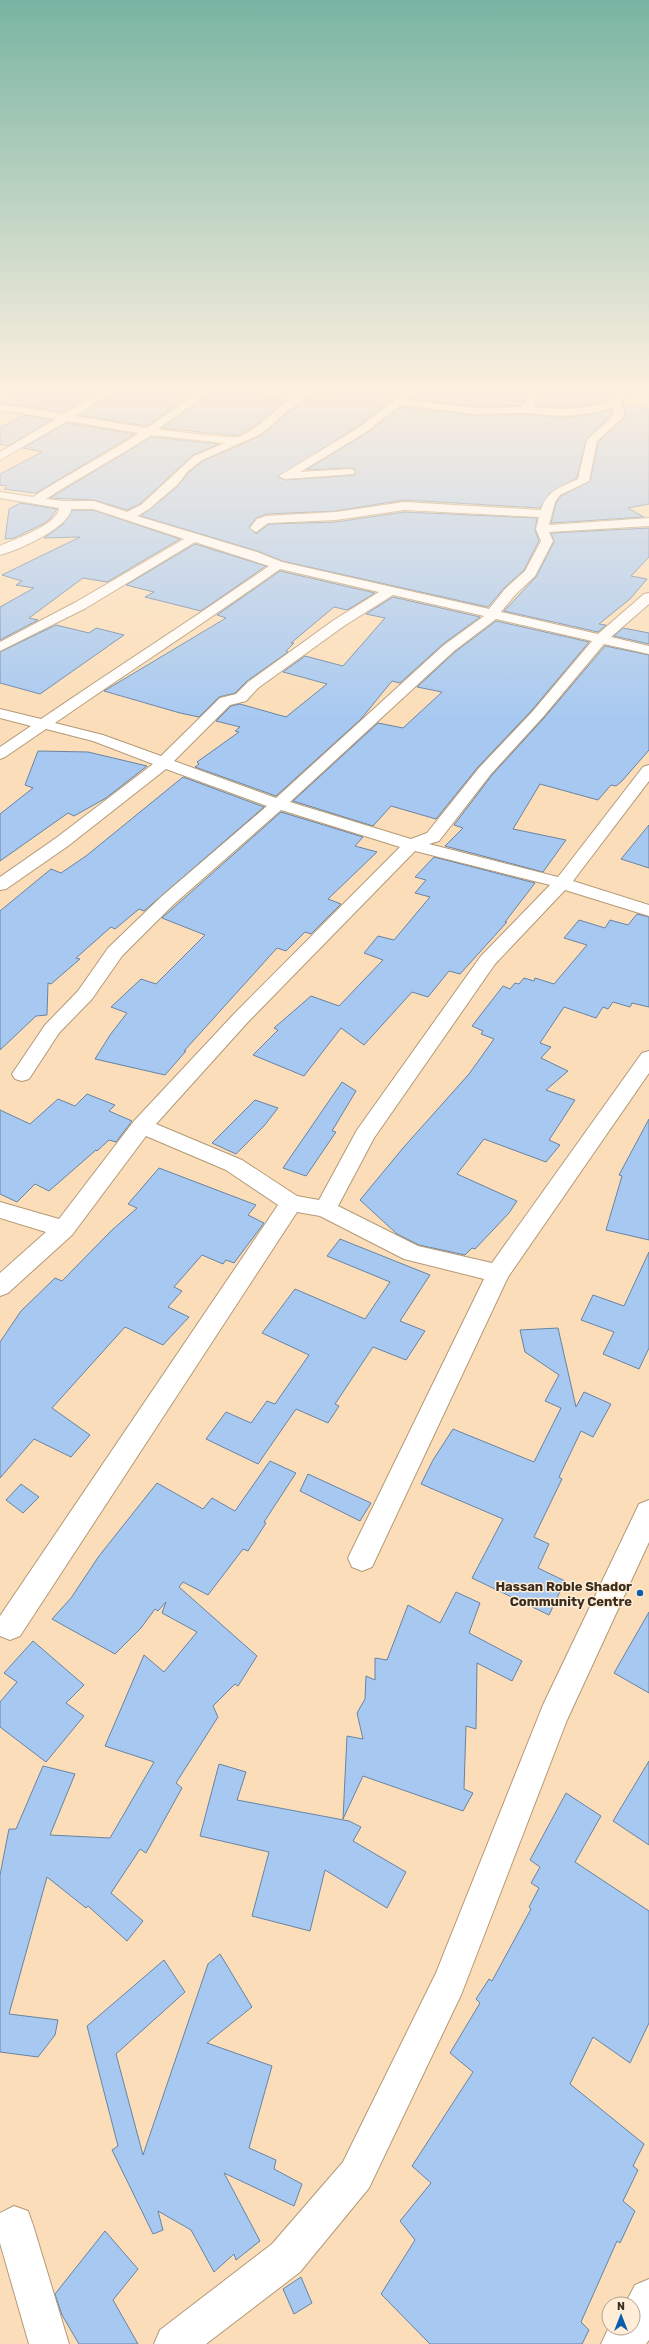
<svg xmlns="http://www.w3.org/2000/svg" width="649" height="2344" viewBox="0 0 649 2344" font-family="Rubik,sans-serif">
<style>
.building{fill:#a7c9f1;stroke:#6883a2}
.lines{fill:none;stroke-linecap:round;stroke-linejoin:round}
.minor-casing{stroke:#b49976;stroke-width:2}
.minor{fill:#fff;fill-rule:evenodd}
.poi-dot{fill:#0b5ead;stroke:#ffedd7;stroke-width:1.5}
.labels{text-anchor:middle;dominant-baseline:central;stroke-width:3;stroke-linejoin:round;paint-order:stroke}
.near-poi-label{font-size:13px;font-weight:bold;fill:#392d1f;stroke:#ffedd7;text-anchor:end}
</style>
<rect width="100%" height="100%" fill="#fbdeb9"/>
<path class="building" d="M19,391H98L64,412L2,403Z
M116,391H197L147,426L79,415Z
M213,391H223L286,401L257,424L238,436L162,428Z
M370,391L401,393L357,427L278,477L285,480L355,475V469L350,468L306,470L367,433L400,407L475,415L526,414L565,418L597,413L611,409L612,414L586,440L577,478L550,493L540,508L404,500L336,511L266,514L256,518L249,527L256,534L269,524L336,522L404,512L537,518L535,530L539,541L524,570L504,588L488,607L282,561L257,551L141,516L178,486L189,472L203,461L262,435L287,413L313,395L333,397L337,394L361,397Z
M424,391L444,393L529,391L521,406H475L411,399Z
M542,391H613L603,401H606L591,405L562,407L534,406Z
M622,404L649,409V504L628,508L644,517L551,523L556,503L561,496L590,481L598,442L625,417L626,410Z
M25,415L52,420L8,446L0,444V428Z
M67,423L135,434L36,493L4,489L7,486L0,485V474L42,452L23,448Z
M151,437L219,444L193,455L140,504L127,510L94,500L50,498Z
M20,503L57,509L50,519L43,524L14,538L5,539L9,509Z
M72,510H93L180,539L107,582L83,578L29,618L38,620L0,640V607L34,588L16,585L22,581L2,575L80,537L44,538L63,524Z
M649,528V557L631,576L647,579L630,599L599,624L606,625L598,632L504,611L536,577L554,542L551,533Z
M195,544L266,566L201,611L145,597L154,592L126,585Z
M280,571L375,593L347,610L334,607L291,643H294L286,651L288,652L247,681L235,693L219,697L199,717L180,713L104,691L226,618L217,615Z
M393,597L480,617L443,644L400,683L392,681L361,719L276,796L195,767L199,764L197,762L239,732L235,731L240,727L216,721L231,706L240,704L286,717L327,684L283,672L305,656L343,666L385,618L366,614Z
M496,621L589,642L532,710L478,767L436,819L391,806L373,826L293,801L378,723L403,728L442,692L417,687L455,652Z
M56,625L89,633L96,628L124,635L40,694L0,683V652Z
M623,628L649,633V644L614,636Z
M605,646L649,655V750L622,781L616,786L611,785L598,800L540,784L513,829L566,840L543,872L445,846L463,828L454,825L492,775L544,718Z
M38,751L88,752L147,766L106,798L74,816L68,813L0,861V814L33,788L25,785Z
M183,777L264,807L144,911L139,909L115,929L111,927L76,958L80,959L51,984L48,983L47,1015L36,1016L0,1050V911L51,869L61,873L86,856Z
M281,812L363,837L355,846L377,852L328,899L341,904L311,934L305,932L286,951L277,948L184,1051H186L165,1075L95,1059L110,1035L127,1013L111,1007L141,979L156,984L205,935L162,918Z
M649,825V868L621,859Z
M434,857L535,883L505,922H507L460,974L449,971L428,997L412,992L364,1045L341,1028L304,1076L253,1055L278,1030L274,1028L311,996L339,1006L383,960L364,953L378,936L394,940L430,897L415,893L426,880L415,877Z
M637,914L649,917V1007L632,1003L630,1007L613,1002L608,1009L603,1007L596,1018L564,1007L540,1043L551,1047L541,1058L568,1071L546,1090L575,1100L549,1140L560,1145L546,1162L484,1139L457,1174L517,1201L509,1213L475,1249L472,1248L465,1255L419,1245L397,1234L360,1200L403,1148L469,1074L494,1039L481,1034L483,1031L472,1026L503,986L510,989L515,983L519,984L524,978L534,981L535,978L554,984L587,945L564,938L579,920L605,928L610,920L628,925Z
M342,1082L356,1091L332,1131L336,1132L306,1176L283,1168Z
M87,1094L115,1105L109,1111L132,1121L116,1142L109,1140L97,1151L96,1150L49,1191L35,1184L17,1202L0,1194V1110L30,1124L58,1099L75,1106Z
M255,1100L278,1108L264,1126L236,1154L212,1143Z
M649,1119V1240L606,1230L622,1176L619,1175Z
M159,1168L256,1205L248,1215L264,1223L234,1263L226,1260L223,1264L202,1255L174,1287L182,1291L168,1307L189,1317L163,1345L125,1327L52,1408L90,1435L71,1457L34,1439L0,1478V1342L21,1311L55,1278L62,1281L111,1231L137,1208L128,1204Z
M340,1239L430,1275L400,1321L425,1331L406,1360L373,1347L335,1404L339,1406L328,1423L296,1409L258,1464L206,1439L226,1412L251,1423L267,1401L275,1404L309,1355L262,1333L295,1289L365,1319L390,1282L327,1256Z
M649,1252V1348L639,1369L603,1354L614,1332L581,1320L593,1295L624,1306Z
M558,1328L576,1407L584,1392L611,1404L593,1437L581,1431L559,1477L562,1479L534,1537L549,1544L538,1568L565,1581L549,1615L472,1578L503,1519L421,1484L433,1460L453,1429L534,1462L561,1408L545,1401L559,1375L525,1352L520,1330Z
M270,1461L296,1473L264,1522L266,1523L248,1551L243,1549L208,1595L183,1582L179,1587L257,1656L238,1686L235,1684L213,1706L218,1717L176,1783L182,1788L146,1853L140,1849L111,1893L143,1921L127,1941L88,1906L86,1908L47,1877L9,2014L58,2020L55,2035L38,2057L0,2052V1875L9,1829H16L43,1766L75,1774L50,1835L110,1838L154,1762L105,1746L144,1655L164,1672L197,1632L162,1613L166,1602L158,1611L155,1609L141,1628L115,1654L52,1619L71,1598L99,1556L157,1483L203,1509L212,1498L235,1511Z
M308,1474L371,1503L360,1521L300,1491Z
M21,1484L39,1497L23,1513L6,1500Z
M456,1592L480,1603L469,1633L522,1661L512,1681L477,1663L476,1729L466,1726L464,1789L473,1793L463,1811L363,1776L343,1819L347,1736L363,1739L357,1713L365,1699L366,1676L375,1680V1658L387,1660L408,1605L440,1623Z
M649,1612V1693L614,1673Z
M33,1641L84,1685L66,1703L84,1716L46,1762L0,1727V1702L17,1682L4,1673Z
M649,1761V1845L613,1821Z
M219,1764L246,1772L237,1800L349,1821L361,1827L353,1841L406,1872L387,1908L325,1870L310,1931L252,1916L269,1852L200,1836Z
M566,1793L601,1816L575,1862L649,1911V2023L630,2063L593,2037L570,2084L644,2144L633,2166L638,2170L623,2201L635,2211L620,2243L617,2241L581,2322L589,2330L582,2344H430L381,2294L415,2240L400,2221L431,2183L412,2166L473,2072L450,2053L480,2003L476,1999L489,1979L492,1981L531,1909L529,1907L539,1888L531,1883L540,1867L530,1860Z
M220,1954L252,2007L207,2043L272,2066L249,2148L276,2160L274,2169L302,2184L294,2206L224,2173L260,2241L236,2260L234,2254L214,2272L191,2230L158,2211L163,2230L153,2234L112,2150L118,2146L87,2026L164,1960L185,1992L116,2054L143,2155L208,1964Z
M105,2231L138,2269L113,2300L138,2344H79L62,2315L55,2294Z
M301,2277L312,2303L294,2314L283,2289Z"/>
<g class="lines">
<g class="minor-casing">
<path id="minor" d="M5,391H18L0,401V394Z
M102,391H115L75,416L147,428L200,391H212L158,429C170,431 231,439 238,437C267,427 284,391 317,391L286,412L261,434L202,460L188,471L177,485L149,509L137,516L257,552L282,562L489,609L505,589L525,571L541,541L536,529L539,517L404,510L336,520L268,523L256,532L250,528L257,519L266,516L336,512L404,502L541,510C546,491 561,487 578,479L587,440L614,415L612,407L597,412L565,416L526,413L475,414L400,405L366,432L300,472L350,469L354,470V474L285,479L279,476L358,428L406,391L415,393L407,400L475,408L522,407L531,391H541L532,407C560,410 585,410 611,401L617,391H627L620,403L624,410V416L597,441L589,481L560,495L555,502L549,525L649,518V526L549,532L553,541L535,576L515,595L501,612L598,634L644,594L649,593V604L611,637L649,646V654L604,644L543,717L491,774L439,841L429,844L558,877L643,767L649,765V781L573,881L649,905V916L565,890L495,964L374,1138L338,1206L418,1246L492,1263L642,1053L649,1051V1073L508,1277L372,1567L362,1571L352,1567L348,1558L484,1279L404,1259L320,1216L297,1212L20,1636L10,1640L0,1636V1616L278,1205L226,1170L146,1136L72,1235L8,1293L0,1296V1273L46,1232L0,1218V1202L59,1219L134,1121L233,1015L400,847L281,810L173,905L122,956L92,999L59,1033L29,1079L22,1081L15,1079L12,1074L45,1025L78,991L108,948L161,897L267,806L166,769L68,846L6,889L0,890V877L56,838L153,764L93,741L46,729L5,757L0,759V747L31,726L0,718V709L41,719C117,667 194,618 269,566L195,542L86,608L0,651V642L76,602L184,539L93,509H71C70,527 17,551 0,555V546C14,539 58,525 59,508L0,498V492L33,497C68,474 105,456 139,433L67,421L0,460V452L56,419L0,410V404L64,414ZM151,435L225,443L194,456L141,505L127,512L94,501H65L46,499C81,476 117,458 151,435ZM280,569L379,592L334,620L248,682L236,694L220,698L161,756L103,735L55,723C130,671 206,622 280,569ZM393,595L484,616L444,645L276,798L174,761L230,705L246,701L258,688L344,626ZM496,619L592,641L533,711L479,768L427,833L411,839L290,802L454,651ZM415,851L550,885L481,956L357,1130L319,1200L297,1196L242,1160L156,1124L247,1023Z
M649,1500V1542L567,1720L461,1995L369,2188L300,2272L206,2344H154L160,2330L272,2244L343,2162L436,1973L543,1705L639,1504Z
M14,2206L28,2211L33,2225L69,2344H29L0,2243V2213Z
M649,2279V2340L646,2344H601L609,2327L633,2328V2304H625L635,2285Z"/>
</g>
<use href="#minor" class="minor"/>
</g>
<linearGradient id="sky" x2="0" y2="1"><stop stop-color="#79b4a2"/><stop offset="0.54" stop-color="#fdf0e0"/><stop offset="1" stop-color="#fdf0e0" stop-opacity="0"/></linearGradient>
<rect width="649" height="720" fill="url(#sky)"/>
<circle class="poi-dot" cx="640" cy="1593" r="4"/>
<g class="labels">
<g class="near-poi-label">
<text x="632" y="1586">Hassan Roble Shador<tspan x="632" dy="15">Community Centre</tspan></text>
</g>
</g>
<g transform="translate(621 2316)"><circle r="19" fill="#ffedd7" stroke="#b0a08d"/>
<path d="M0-3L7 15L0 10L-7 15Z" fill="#0b5ead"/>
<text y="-6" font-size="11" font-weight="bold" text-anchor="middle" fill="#392d1f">N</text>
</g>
</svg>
